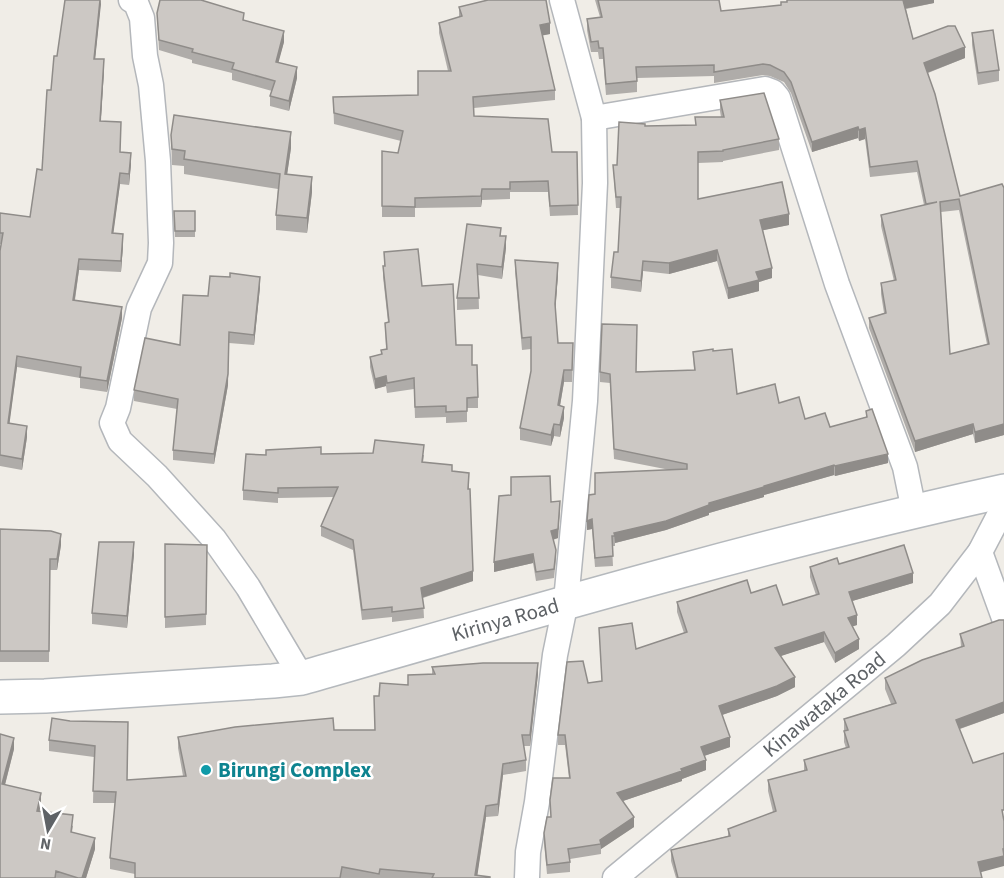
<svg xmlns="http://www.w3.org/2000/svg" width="1004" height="878" viewBox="0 0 1004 878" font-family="'Source Sans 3',sans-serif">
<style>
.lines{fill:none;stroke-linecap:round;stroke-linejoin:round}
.minor-casing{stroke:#b4b7bb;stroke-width:27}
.secondary-casing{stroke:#b5b9bd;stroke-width:36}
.minor{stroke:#fff;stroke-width:24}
.secondary{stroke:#fff;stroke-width:33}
.wall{fill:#afaca9;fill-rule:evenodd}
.shaded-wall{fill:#8f8c89}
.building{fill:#ccc8c4;stroke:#8f8c89;stroke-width:1.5;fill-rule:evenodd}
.culture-dot{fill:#0f9aa8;stroke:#fff;stroke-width:2}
.labels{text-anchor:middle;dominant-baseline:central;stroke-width:5;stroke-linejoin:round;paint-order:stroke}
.street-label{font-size:21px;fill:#5e6266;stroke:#fff}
.culture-label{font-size:21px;font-weight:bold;fill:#0d838f;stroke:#fff;text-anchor:start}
</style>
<rect width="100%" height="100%" fill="#f0ede7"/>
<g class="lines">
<g class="minor-casing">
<g id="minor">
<path d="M131,0L136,3L142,18L145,56L151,85L158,161L161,243L160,263L139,308L118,408L112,423L120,441L157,476L214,539L248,587L302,678"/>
<path d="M594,118L765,89L773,92L778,98L837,284L905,467L914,511"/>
<path d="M980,552L1004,618"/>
<path d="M527,878L528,852L537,802L555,655L566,601L585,401L595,183L594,118L562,0"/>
<path id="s1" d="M615,878L896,645L940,604L980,552L1004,506"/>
</g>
</g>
<g class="secondary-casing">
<g id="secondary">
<path id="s2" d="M0,697L45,696L273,681L302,678C535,611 767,543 1004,491"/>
</g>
</g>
<use href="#minor" class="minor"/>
<use href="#secondary" class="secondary"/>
</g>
<path class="wall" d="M101,0L95,59L104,70L101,121L121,133L120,152L131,164L129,185L120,184L113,233L123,245L121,272L79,270L75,300L122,318L107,392L80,388V378L17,367L9,424L27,437L22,470L0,466V251L1,244H0V213L30,217L42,170L57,56Z
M595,0H719L721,11L781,5L787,2V0H934V3L906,9L913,39L965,58L928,73L960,196L1004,188V435L975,443L973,434L915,452L869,328V318L884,313L881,294V283L894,281L881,226V215L924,205L917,172L870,177L865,139L859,141L858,138L812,152L791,93L784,82L770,76L763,75L714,83V76L637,78V92L606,95L603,59H599L598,52H591L587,30V19L600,17ZM959,210L987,344L950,354L941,212Z
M459,7L550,34L542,35L555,90V100L474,108V116L552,152H577L578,215L550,216L548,192H510V199L482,200L481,207L415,208V217H382V151L398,153L401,141L334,124L333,97L418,95L448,71L439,33V23L459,17Z
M157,13L244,20L284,42L278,62L297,78L289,111L270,106V96L272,91L232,80V73L192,63V60L159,50Z
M972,33L999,70V81L978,85L972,45Z
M720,100L779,139V150L723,161V162L698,163V199L789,225L763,230L772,278L759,282V291L728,299L717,261L669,274L643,271L641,292L611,288V277L618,252L621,208H616L613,165H617L645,126L695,125L721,117L720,111Z
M171,135L291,148L287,174L312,192L307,233L276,230V215L278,189L184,174V166L172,165Z
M174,211H195V237H175Z
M467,224L501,236L506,248L502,279L478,275L479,309L457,310V298Z
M384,252L422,286L456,345L472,365L478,397V408H467V422L446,423V417L415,418L414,389L387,393L386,386L375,389L370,367V357L381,354V350L386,349L385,323L388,322L383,277V266H384Z
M515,260L558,274L555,309L558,343L573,354L572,382H564L560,406L564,418L560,437L554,436L551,446L520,440V428L531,371V349L522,350L515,271Z
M260,287L254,345L229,343L228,385L214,464L173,460V450L177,409L134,401V390L180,345Z
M713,351L737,394L779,403L805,419L830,427L866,417V411L888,463L835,476L834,475L764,495V497L709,513V515L666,530L615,543V546H612L613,566L595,567L592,529L587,530L595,494L670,470L614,459L610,383L600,382V372L694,370L693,352Z
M373,453L424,455L423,463L452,471L469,483V489L473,581L423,598L424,618L392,622V617L362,620L353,550L321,536V526L334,497L278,498V503L243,500V490L266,455L321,454Z
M551,502L560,510L558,538L553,540L556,559L554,578L536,581L533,563L494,572Z
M0,529L61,545L57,570H50L49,662H0Z
M165,544L207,545L206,625L165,628Z
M134,554L127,628L92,624V613Z
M839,564L913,583L852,601L857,625L852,626L859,649L835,663L824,642L780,656L795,687L777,696L722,715L730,747L704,756L706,770L682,779V781L623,801L634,827L601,849V854L570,859V872L547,874L544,843V833L569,778L565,745H558V735L588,683L602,681L599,628L636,649L684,633L677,612V602L751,593L783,605L816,595L810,577V567Z
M1004,620V713L960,729L982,878H676L671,861V850L728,836V829L773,812L768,791V780L804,771V760L846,748L844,742V719L891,704L885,689V678L961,647L960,634Z
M432,667L538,674L530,746H524L526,760V771L503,775L498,816L486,817L477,875L490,878H135V874L110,869V858L115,803H93L94,757L49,751V740L70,721L128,722L127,780L183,776L178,748V737L375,730L379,696L408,685V675L432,674Z
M0,734L14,749L5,785L41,804L40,811L73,826L72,832L95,849L86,878H0Z"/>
<path class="shaded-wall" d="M100,0L101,4L94,70V59Z
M903,0H934V3L903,9Z
M550,23V34L540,36V25Z
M284,31V42L276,72V62Z
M965,47V58L924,74V63Z
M104,59V70L100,132V121Z
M297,67V78L289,111V101Z
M858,127V138L812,152V142Z
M865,128V139L859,141V130Z
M291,132V148L285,189V174Z
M131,153V164L129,185V174Z
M120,173V184L112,244V233Z
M312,177V192L307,233V218Z
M482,189V200L481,207V196Z
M789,214V225L760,231V220Z
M123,234V245L121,272V261Z
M506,236V248L502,279V267Z
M717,250V261L669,274V263Z
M79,259V270L73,311V300Z
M643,261V271L641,292V281Z
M558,263V274L555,316V304Z
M772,268V278L759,282V291L728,299V288L756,272Z
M260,277V287L254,345V335Z
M122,307V318L107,392V381Z
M17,356V367L8,435V423Z
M564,370V382L558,417V405Z
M228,374V385L214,464V454Z
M386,376V386L375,389V379Z
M564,407V418L560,437V425Z
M554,424V436L551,446V435Z
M973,424V434L915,452V441Z
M1004,424V435L975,443V432Z
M27,426V437L22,470V459Z
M888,454V463L835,476V466Z
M834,465V475L764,495V497L709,513V515L666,530L615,543L614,533L764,486Z
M560,501L558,538L551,540V531Z
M592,519V529L587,530V521Z
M61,534V545L57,570V559Z
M134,542V554L127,628V616Z
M533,554V563L494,572V562Z
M473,571V581L421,598V588Z
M913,573V583L849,602V592Z
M857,615V625L848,628V618Z
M824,632V642L775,658V648Z
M859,639V649L835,663V653Z
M538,663V674L530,746V735Z
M795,677V687L777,696L719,716V706Z
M1004,702V713L956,730V720Z
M730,737V747L701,757V747Z
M14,738V749L2,796V784Z
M706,760V770L682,779V781L617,803V793Z
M503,764V775L498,816V804Z
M41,793V804L37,822V811Z
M486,806V817L477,878L475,875Z
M634,817V827L601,849L600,840Z
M95,838V849L86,878H82Z
M1004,849V866L978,873V862Z"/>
<path class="building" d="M65,0H100L94,59H104L100,121L121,122L120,152L131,153L129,174L120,173L112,233L123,234L121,261L79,259L73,300L122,307L107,381L80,377L81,367L17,356L8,423L27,426L22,459L0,455V251L3,233H0V213L30,217L37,169L42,170L47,90H51L54,56H57Z
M160,0H201L244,13L243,20L284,31L276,62L297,67L289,101L270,96L275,81L232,69L234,63L192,52L193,49L159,40L157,13Z
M488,0H546L550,23L540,25L555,90L473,97L474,116L548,119L552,152H577L578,205L550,206L548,181L510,182V189H482L481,196L415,198V207L382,206V151L398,153L403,131L334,113L333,97L418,95V71H451L439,23L462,16L459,7Z
M598,0H719L721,11L781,5V2H787V0H903L913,39L948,26H955L965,47L924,63L935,94L960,196L1002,184L1004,188V424L975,432L973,424L915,441L869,318L886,313L881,283L896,280L881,215L937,202L926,204L917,161L870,167L865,128L859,130L858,127L812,142L791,82L784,72L770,65L763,64L714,72V65L636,67L637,81L606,84L603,48H599L598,41L591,42L587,19L602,17ZM959,199L989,344L950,354L940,202Z
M993,30L999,70L978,73L972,33Z
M764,93L779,139L723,150V151L698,152V199L782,182L789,214L760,220L772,268L756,272L759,280L728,288L717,250L669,263L643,261L641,281L611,277L614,252H618L621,197H616L613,165H617L619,122L645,124V126L696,125L695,117H724L720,100Z
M174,115L291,132L285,174L312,177L307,218L276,215L280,174L184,159L185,151L172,149L171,135Z
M174,211H195V231H175Z
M467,224L501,228L500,236H506L502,267L477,264L479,298H457Z
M418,249L422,286L453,284L456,345H472V365H477L478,397L467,398V411L446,412V406L415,407L414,378L387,383L386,376L375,379L370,357L382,354L381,350L387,349L385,323L389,322L383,266H385L384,252Z
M515,260L558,263L555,304L558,343H573L572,370H564L558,405L564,407L560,425L554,424L551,435L520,428L531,371V337L522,338Z
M230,273L260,277L254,335L229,332L228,374L214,454L173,450L178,399L134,390L145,338L180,345L183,295L208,296L210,276L230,277Z
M602,324L637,325L636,372L695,370L693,352L713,349V351L732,349L737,394L775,384L779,403L799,397L805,419L825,413L830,427L867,417L866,411L872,409L888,454L835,466L834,465L764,486V487L709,503V505L666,521L614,533L615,536H612L613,556L595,558L592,519L587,521L589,495L595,494V473L687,469V464L614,449L610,374L600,372Z
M375,440L424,445L422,462L452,465V471L469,473L468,489H470L473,571L421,588L424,608L392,612V607L362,610L353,540L321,526L338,487L278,488V493L243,490L246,454L266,455V450L321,447V454L373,453Z
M550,476L551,502L560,501L558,529L551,531L556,550L554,569L536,572L533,554L494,562L499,496L511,495V477Z
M0,529L51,531L61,534L57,559H50L49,651H0Z
M99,542H134L127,616L92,613Z
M165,544L207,545L206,614L165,617Z
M904,545L913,573L849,592L857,615L848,618L859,639L835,653L824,632L775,648L795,677L777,686L719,706L730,737L701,747L706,760L681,769L682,771L617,793L634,817L600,840L601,844L568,849L570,862L547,865L544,833L547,817H551L550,800L553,778H570L565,735H558L567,662L583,661L588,683L602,681L599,628L632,623L636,649L687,632L677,602L747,580L751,593L776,585L783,605L819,594L810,567L837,558L839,564Z
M999,620H1004V702L956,720L973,763L1004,753V810H1002L1004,821V849H1003L1004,856L978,862L982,878H678L671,850L730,836L728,829L776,811L768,780L807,770L804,760L849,747L844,731L848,730L844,719L896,703L885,678L922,660L964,646L960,634Z
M483,663H538L530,735H522L526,760L503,764L498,804L486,806L475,875L490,877V878H432L434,874L380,869L379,874L342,867L340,878H135V863L110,858L116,792L93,791L95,746L49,740L52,718L70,721L128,722L127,780L186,776L178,737L235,727L333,718L334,730H375L374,696H379L380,683L408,685V675L435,674L432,667Z
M0,734L14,738L2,784L41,793L37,811L73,815L71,832L95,838L82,878H78L56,871L55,878H0Z"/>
<circle class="culture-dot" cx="206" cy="770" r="6"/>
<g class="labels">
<g class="street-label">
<text stroke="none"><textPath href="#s2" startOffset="514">Kirinya Road</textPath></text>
<text stroke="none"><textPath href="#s1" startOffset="272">Kinawataka Road</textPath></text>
</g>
<g class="culture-label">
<text x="218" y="770">Birungi Complex</text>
</g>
</g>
<g transform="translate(48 830) rotate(190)" stroke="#ffffff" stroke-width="4.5" paint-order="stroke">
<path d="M0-4.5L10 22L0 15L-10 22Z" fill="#5e6266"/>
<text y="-9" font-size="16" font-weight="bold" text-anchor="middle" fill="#5e6266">N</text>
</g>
</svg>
